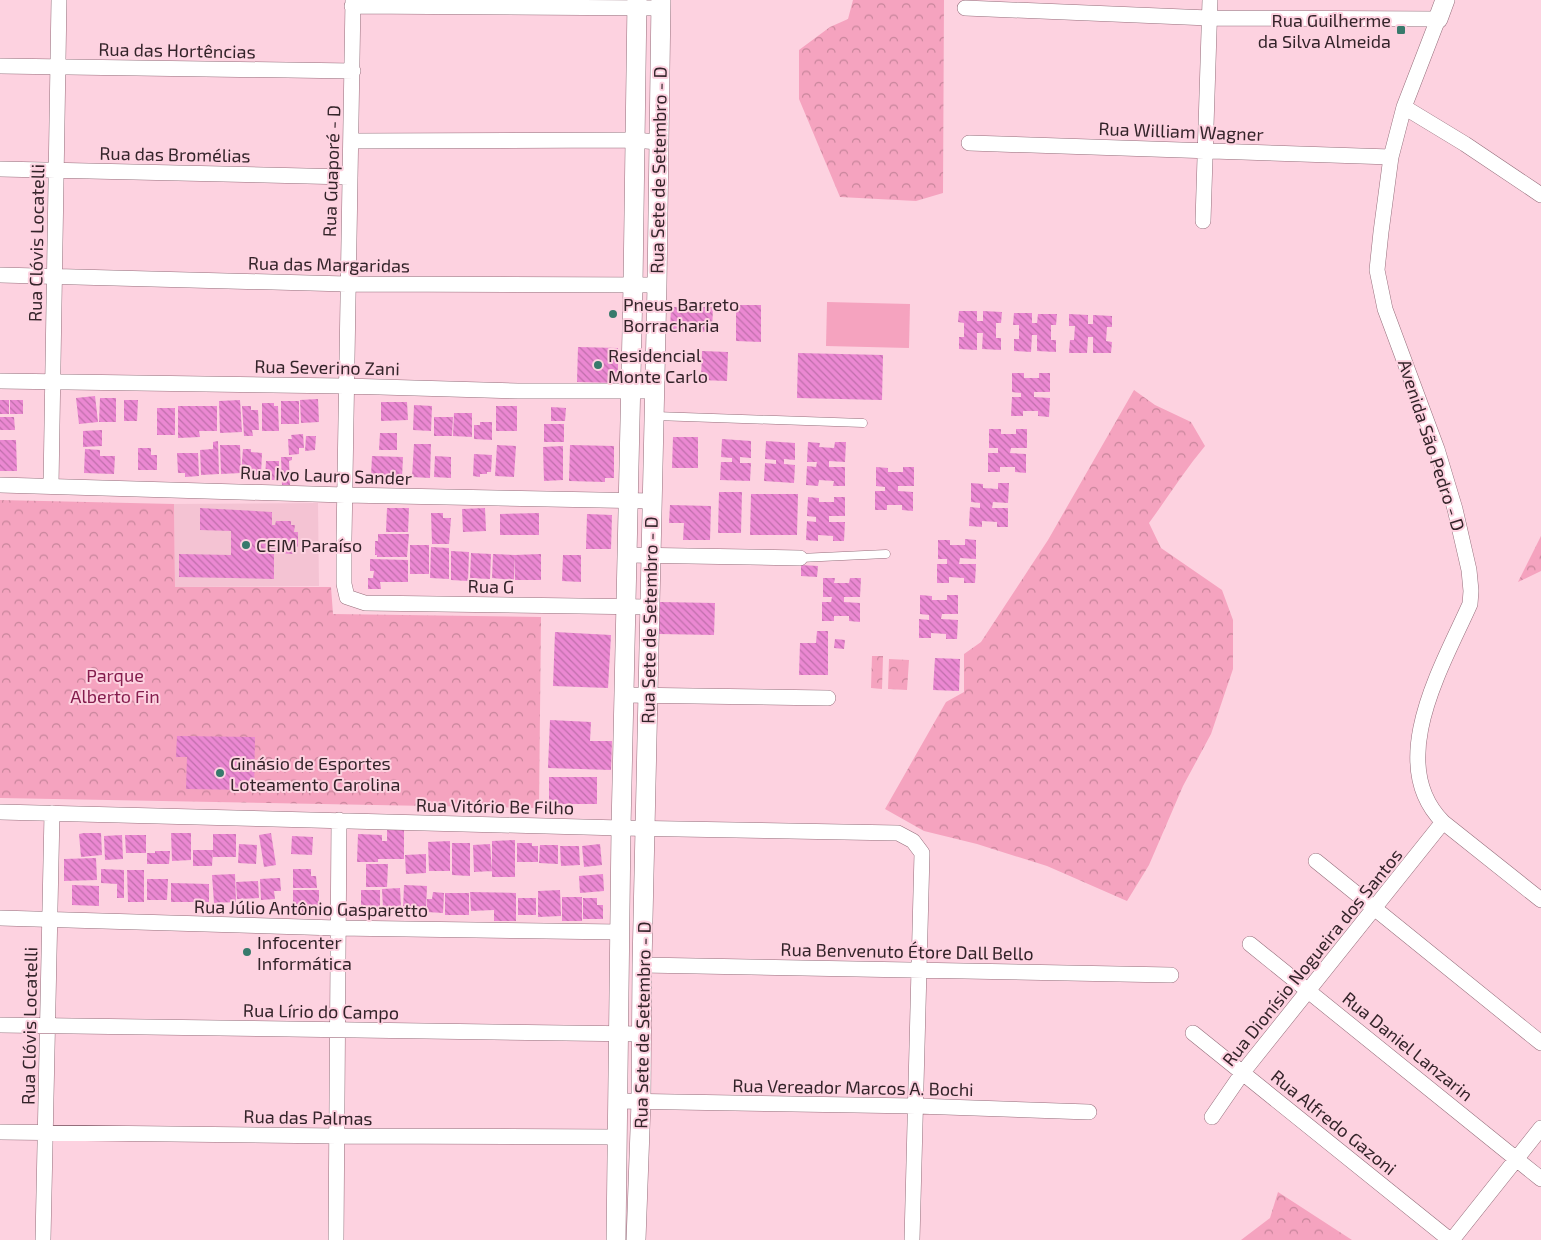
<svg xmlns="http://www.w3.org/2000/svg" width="1541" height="1240" viewBox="0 0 1541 1240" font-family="'Exo 2',sans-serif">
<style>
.built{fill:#f4c3d3}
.grass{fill:#f5a3bf}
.forest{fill:url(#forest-crowns)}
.building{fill:url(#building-back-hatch)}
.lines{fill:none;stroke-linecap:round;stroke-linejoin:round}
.service-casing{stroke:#956e7b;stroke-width:9}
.minor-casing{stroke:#956e7b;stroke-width:16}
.tertiary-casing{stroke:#956e7b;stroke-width:20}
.service{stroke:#fff;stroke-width:8}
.minor{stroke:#fff;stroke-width:15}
.tertiary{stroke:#fff;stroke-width:19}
.poi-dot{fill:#387a6c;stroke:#fdd2e0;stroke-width:2}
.labels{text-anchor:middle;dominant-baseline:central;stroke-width:4;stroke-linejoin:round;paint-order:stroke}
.poi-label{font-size:18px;fill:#34242a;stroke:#fdd2e0;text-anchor:start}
.street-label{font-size:18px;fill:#34242a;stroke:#fdd2e0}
.park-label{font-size:18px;fill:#841c4d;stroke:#fdd2e0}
</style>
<defs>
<pattern id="forest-crowns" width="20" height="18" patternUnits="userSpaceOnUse" patternTransform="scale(1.25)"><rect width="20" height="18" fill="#f5a3bf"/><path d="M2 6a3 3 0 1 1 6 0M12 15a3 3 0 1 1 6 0" fill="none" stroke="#c7859b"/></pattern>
<pattern id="building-back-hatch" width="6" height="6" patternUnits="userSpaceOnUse" patternTransform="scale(1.25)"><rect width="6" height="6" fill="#eb88d2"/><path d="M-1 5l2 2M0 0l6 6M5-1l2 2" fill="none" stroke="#bf6fab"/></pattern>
</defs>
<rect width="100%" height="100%" fill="#fdd2e0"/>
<path class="built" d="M318,503L319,586L175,587L174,504Z"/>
<path class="grass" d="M827,302L910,304L909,348L826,346Z"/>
<path class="forest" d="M853,0H944L943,193L916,201L840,197L799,99V50L830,27L848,19Z
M1134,390L1155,405L1191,422L1205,446C1185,470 1168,497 1149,523L1161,548L1222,590L1233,620V669L1211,734L1183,786L1149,865L1127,901L1047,866L977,844L924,831L885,809L946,702L964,692V654L981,642L1048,540Z
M0,500L174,504L175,587H331L333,614L541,617L539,808L0,798Z
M1541,536V571L1518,582Z
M872,656H883L882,689L871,688Z
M889,659L909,660L907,690L888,689Z
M1278,1192L1352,1240H1241L1270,1218Z"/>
<path class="building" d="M736,305H761V342L736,341Z
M671,307H713L712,332L670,331Z
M959,311H977V321H983V311L1002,312L1001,323H996V338H1001V350L982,349L983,333H977V350L959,349V337H964V323L958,322Z
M1014,313H1032V323H1037L1038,314H1057L1056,325H1051V340H1056V352L1037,351V335H1032L1031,352L1014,351V339H1019V325H1013Z
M1069,314L1088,315V324H1093V315L1112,316V327H1107L1106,341L1112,342L1111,353H1093V337H1088L1087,353H1069L1070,340H1074L1075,326H1069Z
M578,347L618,348V383L577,382Z
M702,351L728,352L727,381L701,380Z
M798,353L883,355L882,400L797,398Z
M1012,373H1024V378H1039V373H1050V392H1034V397L1050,398L1049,417L1038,416V411H1023V416H1011L1012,397H1021V393L1012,392Z
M95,396L98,422L79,424L76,398Z
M100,398H116V422H99Z
M318,399L319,422L301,423L300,400Z
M0,400H9V414H0Z
M10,400H23V414H10Z
M124,400H138L137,421H124Z
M240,400L242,432L220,433L219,401Z
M281,401H299V424H281Z
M381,402H407L408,420L381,421Z
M262,403H274V406H278L279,431H262Z
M414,405L432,406L431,431L413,430Z
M178,406H217V431H199L200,437L178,438Z
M242,406H251V410H258L259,430H252L253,436H244Z
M496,406H517V431H496Z
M551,407L566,408L565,421H551Z
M157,408H175V435H157Z
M454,413H472V437L453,436Z
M0,417H14L15,430H0Z
M434,417H453L452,436H434Z
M480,422H492V440L474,439V425H480Z
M544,424H564V442H544Z
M989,429H1001V434H1016V429H1027V448H1011L1010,453L1026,454V473L1015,472V467H1000V472H988V453H998V448H989Z
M102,430V446L83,447V431Z
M380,433H397V450H379Z
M303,434L304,448H299V454L289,455L288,439H292L291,435Z
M306,436H316L315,450L305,451Z
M673,437H698V468H672Z
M722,439L751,441V458L740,457V463H751L750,481L720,480L721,462H732V458L721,457Z
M0,440H16L17,471H0Z
M218,441L219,474L201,475L200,450L213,449V442Z
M766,441L795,443V460L784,459V464L795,465L794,483L764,481L765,463L776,464V460L765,459Z
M808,442L820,443L819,447L834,448L835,442H846L845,462L829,461V467H845V486H833L834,481L819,480L818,486L806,485L807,466L816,467L817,462H807Z
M414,444H431L430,478L412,477Z
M220,445H240L241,473L221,474Z
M497,445L516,446L514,477L495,476Z
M570,445L614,446V478H605V482L569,481Z
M563,446V480L544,481L543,447Z
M138,448H151V455H157V470H138Z
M85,449L100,450V456H115L114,474L84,473Z
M243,449H251V452L262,453L261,475L241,474Z
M177,453H198L199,476L185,477V473H178Z
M474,454L492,455L491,472H487V474H480V477L473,476Z
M372,456L403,457L402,478L371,476Z
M435,456L451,457V478L434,477Z
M281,457H292V460L289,461L290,485H282Z
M266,461H279V480H265Z
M876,467L888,468V472H903V467H914V486H898V491L913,492V511L902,510V505H887V510H875V491H885V487L876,486Z
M971,483L983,484V488L998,489V483H1009L1008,503L993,502L992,508H1008V527H997V522L982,521V527L969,526L970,507L980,508V503L971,502Z
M719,492H742L741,533H718Z
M751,494H798L797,535H750Z
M808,497L819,498V502H834V497H845V516H829V522H845L844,541H833V536L818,535V541L806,540L807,521L816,522V517L807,516Z
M670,505L711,506L710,540H683L684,523H669Z
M200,508L272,512V525H275L276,521H291V525H295L294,532H298V547H294V554L274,553V579L179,577V554L231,555V531L200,530Z
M387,508H409L408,532H386Z
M485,508L486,531L463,532L462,509Z
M431,513H443V518H451L449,544H432Z
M539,513V535H500V514Z
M587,514L612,515L611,549H586Z
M378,534H409L407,557H377V555H375V541H378Z
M965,539L976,540V559L960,558L959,564H976L975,583H964V578L949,577V583H937V564H947V559H938V540H950V545H965Z
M410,545H429V574H410Z
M431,547L449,548V579L430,578Z
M451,551L469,552L468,581L451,580Z
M471,553L491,554L490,579L470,578Z
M493,554L515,555L514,580L492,578Z
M541,554V580H515V555Z
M563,555H581V582L562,581Z
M370,559L408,560V582H380L381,589H368V578H373L374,571H370Z
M801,565L818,566L817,577L801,576Z
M823,578H835L834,583H849L850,578H861L860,597H844V602L860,603V622L849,621V616H834V621H822V602H831L832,597H823Z
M920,595L932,596V600H947V595H958V614H942L941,619L958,620L957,639H946V634L931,633V638H919V619L929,620V615L920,614Z
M660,602L715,603L714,635L659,634Z
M817,631H828V675H799L800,643H816Z
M555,632L611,635L608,688L553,686Z
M835,639L845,640L844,649L834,648Z
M935,658L960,659L959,691L933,690Z
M550,720L591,722L590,741H612L611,770L548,768Z
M177,736L255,737L254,790L186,789L187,757H176Z
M549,777H597V804H549Z
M387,829L404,830V859H378V862H357L358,834L382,835V841H387Z
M84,833H101L102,855L81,857L79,834Z
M171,833H191V860L172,861Z
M271,833L276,865L264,867L259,835Z
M213,834H236V857H213Z
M122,835L123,859L105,860L104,836Z
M125,835H146V853H126Z
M292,836L313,837L312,855L291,854Z
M515,840V877H492V841Z
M450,841V871H429L428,842Z
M452,843H470V876L452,875Z
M517,843H532V846H538V862H517Z
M239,844L257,845L256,864L238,863Z
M490,844L492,871L474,872L473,845Z
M600,844L602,865L584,867L582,846Z
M540,845H558V864L539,863Z
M560,846H579L580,865L561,866Z
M193,850H213L212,866H193Z
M155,851H170L169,864H147V853H155Z
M426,854V873L406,874L405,855Z
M96,858L97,880L64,881V859Z
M366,864H388L387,887H366Z
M101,869L124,870V898H117V884L101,883Z
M293,869H311V876H316L317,888H293Z
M127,870H144V902H128Z
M235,874L236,902L214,903L212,875Z
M603,874L604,891L580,893L579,876Z
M278,878H280L281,891H274L275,899L261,900L260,879Z
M147,879H168L167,900H147Z
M258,881L259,898L237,899L236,882Z
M171,883L209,884V902H171Z
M72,885L99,886V906L72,905Z
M404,885L427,886L426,911L403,910Z
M400,888L401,907L383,908L382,889Z
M293,890H319V912H293Z
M361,890H380V910L361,911Z
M560,890L561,916L538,917V891Z
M433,892L444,893L443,913L427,912V899H432Z
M470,892L516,893V921H494V910L471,911Z
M445,893H469V915H445Z
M562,897H582V921H562Z
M518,898H536V915H518Z
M583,898H597V905H603V919H583Z"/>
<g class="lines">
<g class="service-casing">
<path id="service" d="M655,416L863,423
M800,558L886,554"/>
</g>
<g class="minor-casing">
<path id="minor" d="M353,0L344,539V584L347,597L365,603L649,607
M352,6L661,8
M965,8L1209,18L1438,19L1404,107L1391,157L1381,232L1377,270L1385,309L1437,449L1455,509L1469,570L1471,591L1470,604C1443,665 1384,763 1443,822L1541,900
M0,66L353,71
M1404,107L1465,144L1541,195
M351,141L634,140L658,142
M969,143L1391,157
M0,169L349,177
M1203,221L1210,0
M0,275L347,284L657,285
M0,381L345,386L518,391H653
M0,485L345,495L652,501
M51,486L59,0
M628,555L800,558
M624,695L828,698
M0,812L621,828L898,833L913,841L922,853L912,1240
M1316,861L1541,1043
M0,918L337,928L620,932
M1250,944L1541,1179
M642,965L1171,975
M0,1025L641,1034
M1193,1033L1450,1240
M617,1101L916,1106L1089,1112
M1212,1117L1243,1072L1443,822
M0,1132L337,1136L617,1137
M43,1240L52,813
M336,1240L339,820
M1452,1240L1541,1128"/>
</g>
<g class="tertiary-casing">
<path id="tertiary" d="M1438,19L1445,0
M616,1240L621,828L633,285L637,0
M636,1240L641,1102L642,965L657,285L661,0"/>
</g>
<use href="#service" class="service"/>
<use href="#minor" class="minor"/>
<use href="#tertiary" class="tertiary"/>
</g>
<g class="poi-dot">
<rect x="1396" y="25" width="10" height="10" rx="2.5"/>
<circle cx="613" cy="314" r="5"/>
<circle cx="598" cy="365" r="5"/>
<circle cx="246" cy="545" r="5"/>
<circle cx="220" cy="773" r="5"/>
<circle cx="247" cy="952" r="5"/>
</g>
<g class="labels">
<g class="poi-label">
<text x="1391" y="20" text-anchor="end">Rua Guilherme<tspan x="1391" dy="21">da Silva Almeida</tspan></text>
<text x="623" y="304">Pneus Barreto<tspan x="623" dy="21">Borracharia</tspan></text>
<text x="608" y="355">Residencial<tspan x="608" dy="21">Monte Carlo</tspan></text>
<text x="256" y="545">CEIM Paraíso</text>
<text x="230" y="763">Ginásio de Esportes<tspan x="230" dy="21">Loteamento Carolina</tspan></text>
<text x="257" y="942">Infocenter<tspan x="257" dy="21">Informática</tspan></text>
</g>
<g class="street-label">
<text transform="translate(177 50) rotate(1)">Rua das Hortências</text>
<text transform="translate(1181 131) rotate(2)">Rua William Wagner</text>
<text transform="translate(175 154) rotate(1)">Rua das Bromélias</text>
<text transform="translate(658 170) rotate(-89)">Rua Sete de Setembro - D</text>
<text transform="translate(331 171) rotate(-88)">Rua Guaporé - D</text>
<text transform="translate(36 243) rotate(-89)">Rua Clóvis Locatelli</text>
<text transform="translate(329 264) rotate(1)">Rua das Margaridas</text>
<text transform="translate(327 367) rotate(1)">Rua Severino Zani</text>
<text transform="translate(1432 445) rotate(72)">Avenida São Pedro - D</text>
<text transform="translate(326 475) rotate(2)">Rua Ivo Lauro Sander</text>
<text transform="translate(491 586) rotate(1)">Rua G</text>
<text transform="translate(649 620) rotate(-89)">Rua Sete de Setembro - D</text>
<text transform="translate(495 806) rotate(1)">Rua Vitório Be Filho</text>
<text transform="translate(311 908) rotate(1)">Rua Júlio Antônio Gasparetto</text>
<text transform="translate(907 951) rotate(1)">Rua Benvenuto Étore Dall Bello</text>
<text transform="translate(1312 957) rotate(-51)">Rua Dionísio Nogueira dos Santos</text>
<text transform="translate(321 1011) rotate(1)">Rua Lírio do Campo</text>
<text transform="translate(642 1025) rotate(-89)">Rua Sete de Setembro - D</text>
<text transform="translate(29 1026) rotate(-89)">Rua Clóvis Locatelli</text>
<text transform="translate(1408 1046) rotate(39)">Rua Daniel Lanzarin</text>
<text transform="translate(853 1087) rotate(1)">Rua Vereador Marcos A. Bochi</text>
<text transform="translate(308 1117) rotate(1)">Rua das Palmas</text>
<text transform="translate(1334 1122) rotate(39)">Rua Alfredo Gazoni</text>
</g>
<g class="park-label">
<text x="115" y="675">Parque<tspan x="115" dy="21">Alberto Fin</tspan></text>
</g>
</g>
</svg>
